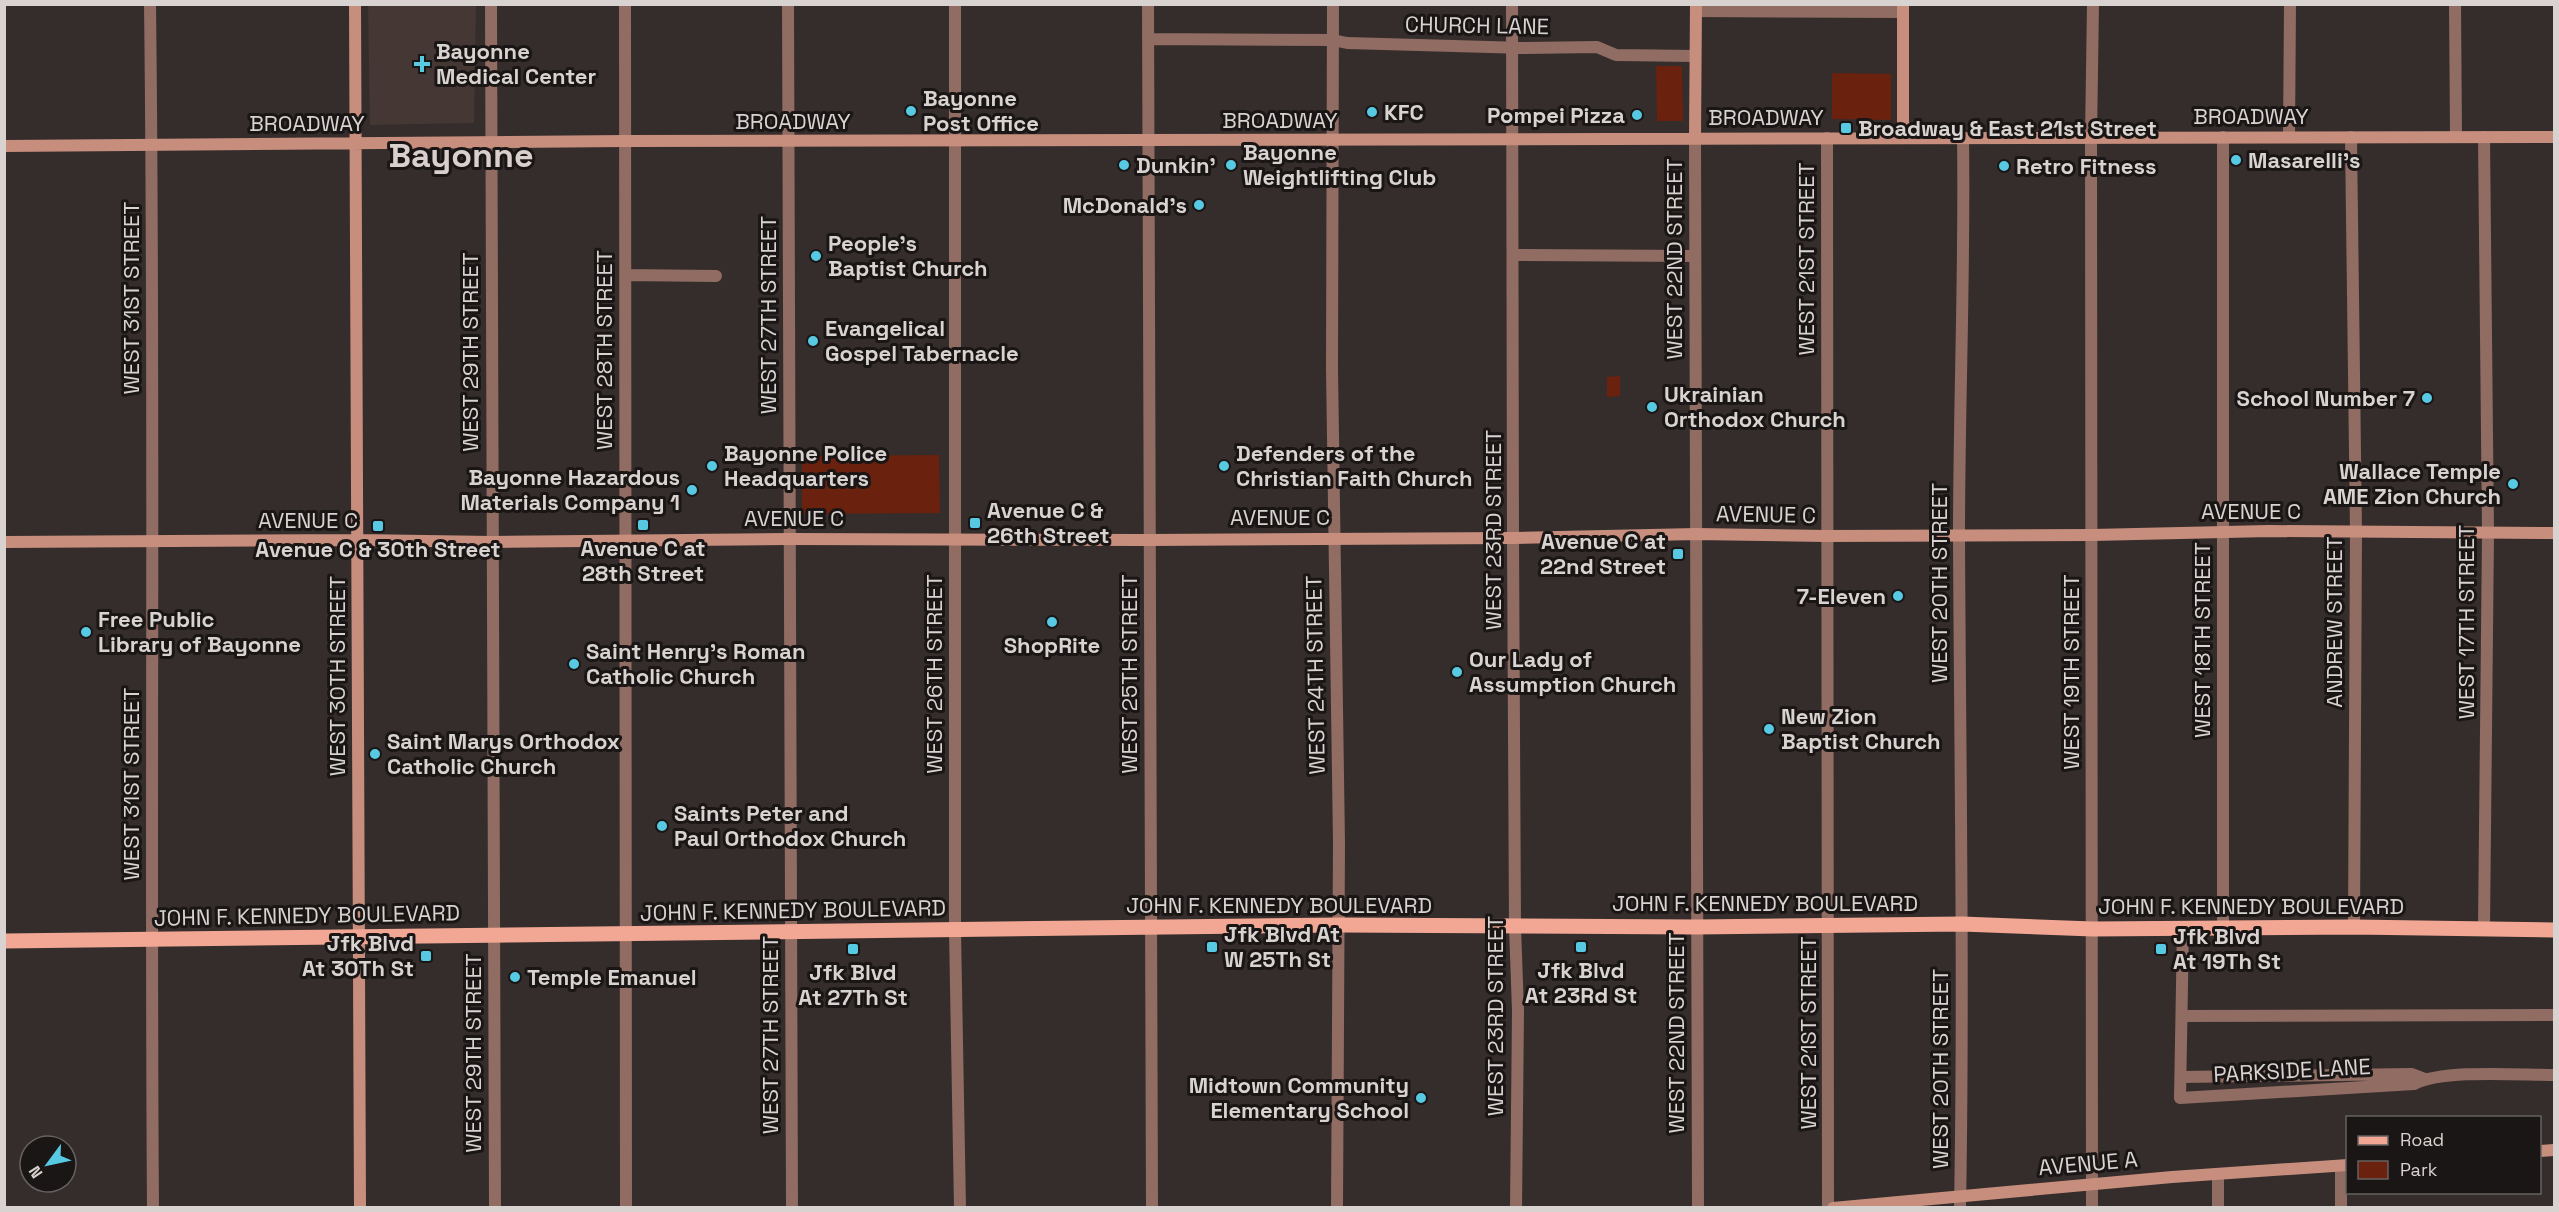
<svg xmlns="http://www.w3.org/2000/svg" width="2559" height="1212" viewBox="0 0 2559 1212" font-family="'Space Grotesk',sans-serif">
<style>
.built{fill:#443734}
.green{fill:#6a210e}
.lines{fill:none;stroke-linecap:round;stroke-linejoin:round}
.street{stroke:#906c62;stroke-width:12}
.secondary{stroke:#c78e7e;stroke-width:12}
.primary{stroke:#f1a794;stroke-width:15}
.poi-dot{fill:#58c9e3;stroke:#1a1615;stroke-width:2}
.labels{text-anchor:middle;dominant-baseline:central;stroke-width:6;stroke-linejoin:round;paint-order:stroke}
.street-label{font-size:22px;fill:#d8d3d1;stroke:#1a1615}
.poi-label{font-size:22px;font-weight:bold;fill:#d8d3d1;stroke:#1a1615;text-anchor:start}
.town-label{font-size:34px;font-weight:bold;fill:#d9cfcc;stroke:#1a1615}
</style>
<rect width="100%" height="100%" fill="#352d2b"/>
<path class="built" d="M368,5H476L474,123L370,125Z"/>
<path class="green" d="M1656,66H1682L1683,121H1657Z
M1832,73L1891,74V120L1832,119Z
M1620,376V396L1607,397V377Z
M939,455L940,513L802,514V456Z"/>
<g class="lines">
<path class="street" d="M150,4C155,406 150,806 153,1208
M491,4L495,1208
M625,4L626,1208
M788,4L792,1208
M955,4V931L960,1208
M1148,4L1152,1208
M1333,4L1332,369L1339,843L1337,1208
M1512,4L1513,538L1515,927L1518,1011L1516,1208
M2455,4L2456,136
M1696,11L1903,12
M1148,39L1333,40L1347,43L1525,48L1597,47L1616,55L1695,56
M2289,136L2290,4
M2351,137L2356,532L2354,927
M1695,138L1698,1208
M1827,138L1828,1208
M1513,255L1694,256
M625,275L716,276
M2183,928L2180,1098L2414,1084C2445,1069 2518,1075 2554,1075
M2223,928V137
M2484,928L2488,533L2484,137
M2182,1016L2554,1015
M2182,1077L2412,1074L2425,1079
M2341,1166V1208
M2218,1175V1208
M1960,1208C1964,984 1960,760 1959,536C1959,403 1965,271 1963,138
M2092,1208L2091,137L2093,4"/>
<path class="secondary" d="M355,4L360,1208
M1903,4V123L1910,138
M1695,138L1696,4
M4,146L625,141L2554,137
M4,542L358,540L492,542L790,539L1149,540L1513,538L1696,534L1826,536L2092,535L2269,531L2554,533
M2540,1151L2554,1150
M1833,1208L2172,1177L2348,1165"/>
<path class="primary" d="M4,941L1339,925L1696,927L1962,924L2093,929L2354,927L2554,930"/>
</g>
<g class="poi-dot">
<path d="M419 55h6v6h6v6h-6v6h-6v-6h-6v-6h6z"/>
<circle cx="911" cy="111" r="6"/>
<circle cx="1372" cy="112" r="6"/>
<circle cx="1637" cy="115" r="6"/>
<rect x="1840" y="122" width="12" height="12" rx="3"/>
<circle cx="2236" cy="160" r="6"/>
<circle cx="1124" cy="165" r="6"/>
<circle cx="1231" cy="165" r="6"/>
<circle cx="2004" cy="166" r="6"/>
<circle cx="1199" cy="205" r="6"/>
<circle cx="816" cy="256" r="6"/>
<circle cx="813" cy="341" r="6"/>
<circle cx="2427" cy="398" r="6"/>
<circle cx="1652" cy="407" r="6"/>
<circle cx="712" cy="466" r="6"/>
<circle cx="1224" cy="466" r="6"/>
<circle cx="2513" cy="484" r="6"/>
<circle cx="692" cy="490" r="6"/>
<rect x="969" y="517" width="12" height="12" rx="3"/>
<rect x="637" y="519" width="12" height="12" rx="3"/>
<rect x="372" y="520" width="12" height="12" rx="3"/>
<rect x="1672" y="548" width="12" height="12" rx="3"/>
<circle cx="1898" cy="596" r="6"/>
<circle cx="1052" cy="622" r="6"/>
<circle cx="86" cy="632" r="6"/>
<circle cx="574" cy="664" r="6"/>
<circle cx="1457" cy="672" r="6"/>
<circle cx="1769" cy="729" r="6"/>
<circle cx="375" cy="754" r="6"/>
<circle cx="662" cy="826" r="6"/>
<rect x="1206" y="941" width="12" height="12" rx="3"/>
<rect x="1575" y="941" width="12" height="12" rx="3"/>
<rect x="847" y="943" width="12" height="12" rx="3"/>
<rect x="2155" y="943" width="12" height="12" rx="3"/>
<rect x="420" y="950" width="12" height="12" rx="3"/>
<circle cx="515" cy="977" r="6"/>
<circle cx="1421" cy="1098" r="6"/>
</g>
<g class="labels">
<g class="street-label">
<text transform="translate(1477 25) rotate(1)">CHURCH LANE</text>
<text x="2251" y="116">BROADWAY</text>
<text x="1766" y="117">BROADWAY</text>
<text x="1280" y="120">BROADWAY</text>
<text x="793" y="121">BROADWAY</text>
<text x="307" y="123">BROADWAY</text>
<text transform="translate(1674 259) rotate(-90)">WEST 22ND STREET</text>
<text transform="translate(1806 259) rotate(-90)">WEST 21ST STREET</text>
<text transform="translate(131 298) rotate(-90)">WEST 31ST STREET</text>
<text transform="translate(768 315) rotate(-90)">WEST 27TH STREET</text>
<text transform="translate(604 350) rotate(-90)">WEST 28TH STREET</text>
<text transform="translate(470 352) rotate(-90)">WEST 29TH STREET</text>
<text x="2251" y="511">AVENUE C</text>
<text transform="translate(1766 514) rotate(1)">AVENUE C</text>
<text x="1280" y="517">AVENUE C</text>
<text x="794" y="518">AVENUE C</text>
<text x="308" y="520">AVENUE C</text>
<text transform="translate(1493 530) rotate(-90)">WEST 23RD STREET</text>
<text transform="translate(1939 583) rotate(-90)">WEST 20TH STREET</text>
<text transform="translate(2334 622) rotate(-90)">ANDREW STREET</text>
<text transform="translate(2466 622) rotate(-90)">WEST 17TH STREET</text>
<text transform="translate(2202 640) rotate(-90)">WEST 18TH STREET</text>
<text transform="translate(2071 672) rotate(-90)">WEST 19TH STREET</text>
<text transform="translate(934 674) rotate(-90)">WEST 26TH STREET</text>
<text transform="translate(1129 674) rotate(-90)">WEST 25TH STREET</text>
<text transform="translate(1315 675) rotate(-91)">WEST 24TH STREET</text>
<text transform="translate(337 676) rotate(-90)">WEST 30TH STREET</text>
<text transform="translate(131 784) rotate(-90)">WEST 31ST STREET</text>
<text x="1765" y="903">JOHN F. KENNEDY BOULEVARD</text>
<text x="1279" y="905">JOHN F. KENNEDY BOULEVARD</text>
<text x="2251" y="906">JOHN F. KENNEDY BOULEVARD</text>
<text transform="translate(793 910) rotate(-1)">JOHN F. KENNEDY BOULEVARD</text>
<text transform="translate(307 915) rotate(-1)">JOHN F. KENNEDY BOULEVARD</text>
<text transform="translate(1495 1016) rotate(-90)">WEST 23RD STREET</text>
<text transform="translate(1676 1033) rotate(-90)">WEST 22ND STREET</text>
<text transform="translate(1808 1033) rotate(-90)">WEST 21ST STREET</text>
<text transform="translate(770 1035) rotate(-90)">WEST 27TH STREET</text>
<text transform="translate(473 1053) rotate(-90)">WEST 29TH STREET</text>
<text transform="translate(1940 1069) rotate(-90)">WEST 20TH STREET</text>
<text transform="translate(2292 1070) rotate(-3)">PARKSIDE LANE</text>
<text transform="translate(2088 1163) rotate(-5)">AVENUE A</text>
</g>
<g class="poi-label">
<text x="436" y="51">Bayonne<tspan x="436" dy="25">Medical Center</tspan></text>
<text x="923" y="98">Bayonne<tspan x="923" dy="25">Post Office</tspan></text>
<text x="1384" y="112">KFC</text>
<text x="1625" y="115" text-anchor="end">Pompei Pizza</text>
<text x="1858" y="128">Broadway &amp; East 21st Street</text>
<text x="1243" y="152">Bayonne<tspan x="1243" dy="25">Weightlifting Club</tspan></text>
<text x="2248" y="160">Masarelli’s</text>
<text x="1136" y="165">Dunkin'</text>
<text x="2016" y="166">Retro Fitness</text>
<text x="1187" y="205" text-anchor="end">McDonald's</text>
<text x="828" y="243">People's<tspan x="828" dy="25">Baptist Church</tspan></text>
<text x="825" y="328">Evangelical<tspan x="825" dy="25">Gospel Tabernacle</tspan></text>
<text x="1664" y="394">Ukrainian<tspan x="1664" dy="25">Orthodox Church</tspan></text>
<text x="2415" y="398" text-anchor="end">School Number 7</text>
<text x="724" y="453">Bayonne Police<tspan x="724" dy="25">Headquarters</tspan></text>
<text x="1236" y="453">Defenders of the<tspan x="1236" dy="25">Christian Faith Church</tspan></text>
<text x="2501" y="471" text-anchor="end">Wallace Temple<tspan x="2501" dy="25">AME Zion Church</tspan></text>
<text x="680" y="477" text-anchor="end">Bayonne Hazardous<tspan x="680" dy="25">Materials Company 1</tspan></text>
<text x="987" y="510">Avenue C &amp;<tspan x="987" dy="25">26th Street</tspan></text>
<text x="1666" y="541" text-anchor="end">Avenue C at<tspan x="1666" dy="25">22nd Street</tspan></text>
<text x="643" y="548" text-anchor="middle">Avenue C at<tspan x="643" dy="25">28th Street</tspan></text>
<text x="378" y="549" text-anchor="middle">Avenue C &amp; 30th Street</text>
<text x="1886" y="596" text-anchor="end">7-Eleven</text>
<text x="98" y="619">Free Public<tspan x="98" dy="25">Library of Bayonne</tspan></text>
<text x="1052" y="645" text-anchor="middle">ShopRite</text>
<text x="586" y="651">Saint Henry's Roman<tspan x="586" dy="25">Catholic Church</tspan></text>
<text x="1469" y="659">Our Lady of<tspan x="1469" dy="25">Assumption Church</tspan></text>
<text x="1781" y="716">New Zion<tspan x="1781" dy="25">Baptist Church</tspan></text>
<text x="387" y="741">Saint Marys Orthodox<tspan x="387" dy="25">Catholic Church</tspan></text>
<text x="674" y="813">Saints Peter and<tspan x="674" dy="25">Paul Orthodox Church</tspan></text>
<text x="1224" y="934">Jfk Blvd At<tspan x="1224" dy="25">W 25Th St</tspan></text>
<text x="2173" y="936">Jfk Blvd<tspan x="2173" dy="25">At 19Th St</tspan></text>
<text x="414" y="943" text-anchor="end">Jfk Blvd<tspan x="414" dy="25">At 30Th St</tspan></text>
<text x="1581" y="970" text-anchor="middle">Jfk Blvd<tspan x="1581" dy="25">At 23Rd St</tspan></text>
<text x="853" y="972" text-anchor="middle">Jfk Blvd<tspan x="853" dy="25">At 27Th St</tspan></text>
<text x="527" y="977">Temple Emanuel</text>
<text x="1409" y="1085" text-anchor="end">Midtown Community<tspan x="1409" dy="25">Elementary School</tspan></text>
</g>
<g class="town-label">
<text x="461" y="155">Bayonne</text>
</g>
</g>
<rect width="2559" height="1212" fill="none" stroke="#d8d3d1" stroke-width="12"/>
<rect x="2346" y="1116" width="195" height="78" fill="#1a1615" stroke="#666260" stroke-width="1.5"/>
<rect x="2358" y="1136" width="30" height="9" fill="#f1a794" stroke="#666260" stroke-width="1.5"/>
<text x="2400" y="1146" font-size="18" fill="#d8d3d1">Road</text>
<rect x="2358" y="1161" width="30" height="18" fill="#6a210e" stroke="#666260" stroke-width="1.5"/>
<text x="2400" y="1176" font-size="18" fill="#d8d3d1">Park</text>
<g transform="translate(48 1164) rotate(237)"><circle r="28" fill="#1a1615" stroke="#666260" stroke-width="1.5"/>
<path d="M0-4.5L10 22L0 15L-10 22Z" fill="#58c9e3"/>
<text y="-9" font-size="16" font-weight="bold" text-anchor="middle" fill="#d8d3d1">N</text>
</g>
</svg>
